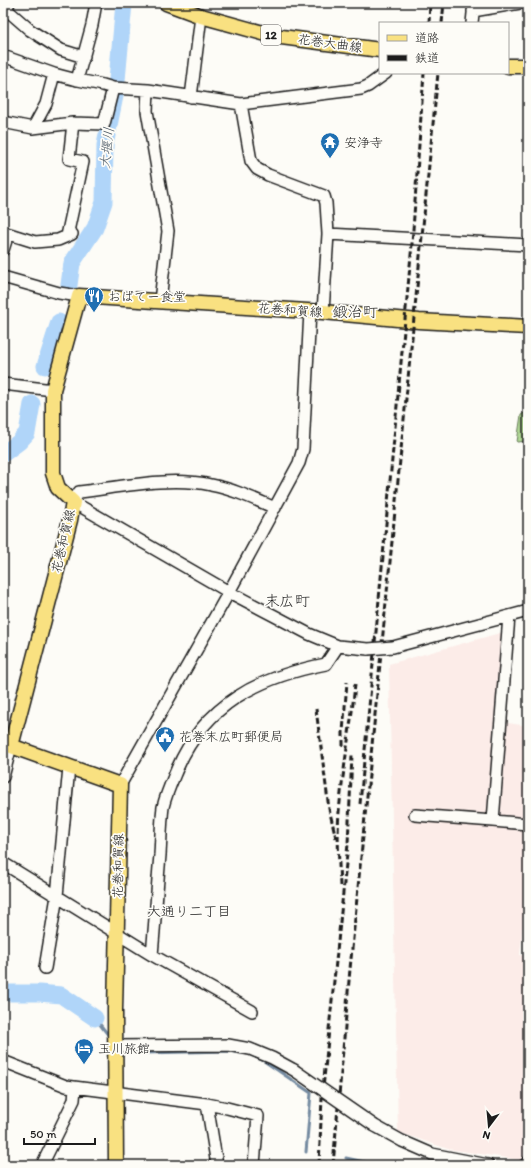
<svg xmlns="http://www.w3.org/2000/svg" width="531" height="1168" viewBox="0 0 531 1168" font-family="Itim,'Klee One',sans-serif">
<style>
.built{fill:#fcece8}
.green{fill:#b1d895;stroke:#667a58}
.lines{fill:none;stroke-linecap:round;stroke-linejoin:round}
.stream{stroke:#758ba1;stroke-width:3}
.river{stroke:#b0d5f9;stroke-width:17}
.minor-casing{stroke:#1c1c1c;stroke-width:14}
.major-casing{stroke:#1c1c1c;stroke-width:17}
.minor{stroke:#fdfcf7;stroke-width:11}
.major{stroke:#f9e181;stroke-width:14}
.rail{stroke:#1c1c1c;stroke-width:3;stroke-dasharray:6 3;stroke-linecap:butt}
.minor-bridge-casing{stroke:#1c1c1c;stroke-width:14;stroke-linecap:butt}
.minor-bridge{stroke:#fdfcf7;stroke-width:11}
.labels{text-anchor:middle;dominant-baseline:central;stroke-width:3.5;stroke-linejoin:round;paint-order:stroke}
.shield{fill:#fdfcf7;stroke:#605f5e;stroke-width:1}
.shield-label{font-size:12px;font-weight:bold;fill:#1c1c1c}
.street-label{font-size:13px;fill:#1c1c1c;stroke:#fdfcf7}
.poi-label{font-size:13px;fill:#1c1c1c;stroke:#fdfcf7;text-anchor:start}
.water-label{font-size:14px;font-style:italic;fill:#505d69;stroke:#fdfcf7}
.neighbourhood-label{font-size:14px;fill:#1c1c1c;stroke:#fdfcf7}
.quarter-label{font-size:15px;fill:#1c1c1c;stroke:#fdfcf7}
</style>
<rect width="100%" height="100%" fill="#fdfcf7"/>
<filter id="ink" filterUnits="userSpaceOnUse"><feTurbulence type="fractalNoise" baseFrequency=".025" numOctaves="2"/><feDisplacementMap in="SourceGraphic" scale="8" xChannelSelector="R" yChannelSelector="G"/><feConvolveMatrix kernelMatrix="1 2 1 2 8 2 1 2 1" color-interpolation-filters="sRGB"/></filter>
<g filter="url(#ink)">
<path class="built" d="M514,629L508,723L528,726V875L520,955L528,956V1152L520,1160L448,1149L398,1132L389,664Z"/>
<path class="green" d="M528,411V441L517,442L521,415Z"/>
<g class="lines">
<path class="stream" d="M95,1018L109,1036
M145,1053L228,1051L249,1054L264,1061L311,1093L306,1152
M346,1158L378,1165"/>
<path class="river" d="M69,285L72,263L95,228L104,202L105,145L116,91L124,3
M45,366L59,322
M3,454L19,442L27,433L32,404
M3,993H39L61,995L95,1018"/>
<g class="minor-casing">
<path id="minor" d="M9,3L6,9L30,30L61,50L84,57
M473,11L520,3
M472,23L474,4
M3,56L54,74L73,79L103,85L113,88L148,90L241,104L361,89L368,86L386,73
M77,80L92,25L96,3
M148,90L147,111L168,231L160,301
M191,97L201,16
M241,104L251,161L257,169L268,175L324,196L326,203L328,234L323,312
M3,122L33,128L73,123L104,124L113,88
M33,128L46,104L54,74
M3,232L35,242L58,240L72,234
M328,234L528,245
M67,236L83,162L69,159L73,123
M3,250L8,234
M3,277L59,293L79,296
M3,384L53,390
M275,508C254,499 233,489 211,485C170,476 120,487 79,492L73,502L229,592L309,634L338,646L368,649
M509,616L493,821L528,824
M393,647L528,611
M3,744L11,746L3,777
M120,785L229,592L299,463L303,449L310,311
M415,815L493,821
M3,863L152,955L252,1011
M152,955C155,922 157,889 160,855C161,839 161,822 163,807C166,794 172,781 177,769C205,704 259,677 326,664L338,646
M45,968L57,896L69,767
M116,1046L228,1045L250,1049L272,1058L294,1070
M3,1061L66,1086L207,1104L227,1108L258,1116L254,1165
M207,1104L217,1165
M375,1126L402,1141L432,1154L488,1165
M42,1165L74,1100L75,1088
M525,1165L528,1162"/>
</g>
<g class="major-casing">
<path id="major" d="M166,3L201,16L274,36L380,50
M508,66H528
M116,1165L115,1010L120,785L11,746L70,520L73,502L58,488L53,473V390L79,296L323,312L419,321L528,327"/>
</g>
<use href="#minor" class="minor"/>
<use href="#major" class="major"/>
<path class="rail" d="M429,23L430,3
M442,23L444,3
M316,709L329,809L336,838
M343,746V732L347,682
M360,804L412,244L424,73
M340,886C339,862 337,837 339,812C343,769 351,727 355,684
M319,1165L322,1098L348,844L352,755
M333,1165L350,969L438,73"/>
<g class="minor-bridge-casing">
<path id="minor-bridge" d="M368,649L393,647
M294,1070L375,1126"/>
</g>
<use href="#minor-bridge" class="minor-bridge"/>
</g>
</g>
<defs>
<g id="temple-pin" transform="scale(1)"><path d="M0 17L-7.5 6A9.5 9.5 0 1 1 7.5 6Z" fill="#1f6fb2" stroke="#fdfcf7"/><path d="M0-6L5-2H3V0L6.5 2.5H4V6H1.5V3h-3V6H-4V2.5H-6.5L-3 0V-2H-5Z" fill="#fff"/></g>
<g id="restaurant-pin" transform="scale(1)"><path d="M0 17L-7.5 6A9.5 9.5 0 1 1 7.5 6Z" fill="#1f6fb2" stroke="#fdfcf7"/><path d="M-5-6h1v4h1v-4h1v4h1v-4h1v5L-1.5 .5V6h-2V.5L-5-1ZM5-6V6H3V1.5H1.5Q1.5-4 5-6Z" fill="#fff"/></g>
<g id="civic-pin" transform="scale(1)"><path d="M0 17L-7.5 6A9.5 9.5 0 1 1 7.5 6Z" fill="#1f6fb2" stroke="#fdfcf7"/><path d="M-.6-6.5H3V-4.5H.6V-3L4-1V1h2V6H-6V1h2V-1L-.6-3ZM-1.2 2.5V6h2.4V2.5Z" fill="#fff"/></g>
<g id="hotel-pin" transform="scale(1)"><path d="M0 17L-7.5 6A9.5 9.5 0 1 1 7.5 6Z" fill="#1f6fb2" stroke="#fdfcf7"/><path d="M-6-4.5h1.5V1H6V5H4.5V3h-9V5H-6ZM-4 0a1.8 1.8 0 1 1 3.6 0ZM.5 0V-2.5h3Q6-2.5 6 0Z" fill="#fff"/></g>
</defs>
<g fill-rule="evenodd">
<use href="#temple-pin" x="330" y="142"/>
<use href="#restaurant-pin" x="94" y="296"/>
<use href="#civic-pin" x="165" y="736"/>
<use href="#hotel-pin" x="84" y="1048"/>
</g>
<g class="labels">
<rect class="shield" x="261" y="25" width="20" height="20" rx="3"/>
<g class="shield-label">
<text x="271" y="35">12</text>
</g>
<g class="street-label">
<text transform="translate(330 43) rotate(8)">花巻大曲線</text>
<text transform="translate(290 310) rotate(4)">花巻和賀線</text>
<text transform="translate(63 541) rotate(-77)">花巻和賀線</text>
<text transform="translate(118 866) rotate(-89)">花巻和賀線</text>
</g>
<g class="poi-label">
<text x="344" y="142">安浄寺</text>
<text x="108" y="296">おばてー食堂</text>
<text x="179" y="736">花巻末広町郵便局</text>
<text x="98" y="1048">玉川旅館</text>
</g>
<g class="water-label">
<text transform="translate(107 148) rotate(-84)">大堰川</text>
</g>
<g class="neighbourhood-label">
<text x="189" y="911">大通り二丁目</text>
</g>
<g class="quarter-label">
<text x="355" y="312">鍛治町</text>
<text x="287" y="601">末広町</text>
</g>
</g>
<rect width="531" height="1168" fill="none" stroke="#fdfcf7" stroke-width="16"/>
<rect x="8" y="8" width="515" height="1152" fill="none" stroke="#1c1c1c" stroke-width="1.5" filter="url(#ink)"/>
<rect x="379" y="22" width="130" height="52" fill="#fdfcf7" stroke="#a3a29f"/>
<rect x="387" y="35" width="20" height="6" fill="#f9e181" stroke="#a3a29f"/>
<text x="415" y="42" font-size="12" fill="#1c1c1c">道路</text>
<rect x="387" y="55" width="20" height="6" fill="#1c1c1c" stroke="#a3a29f"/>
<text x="415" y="62" font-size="12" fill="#1c1c1c">鉄道</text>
<g transform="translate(489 1126) rotate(196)" stroke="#fdfcf7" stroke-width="3" paint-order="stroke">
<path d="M0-3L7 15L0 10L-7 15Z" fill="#1c1c1c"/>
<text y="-6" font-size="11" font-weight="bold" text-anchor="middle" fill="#1c1c1c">N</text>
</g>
<path d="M24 1138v6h71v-6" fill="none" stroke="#1c1c1c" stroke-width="2"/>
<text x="30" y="1138" font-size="12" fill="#1c1c1c" stroke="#fdfcf7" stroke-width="3" paint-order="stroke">50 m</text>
</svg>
